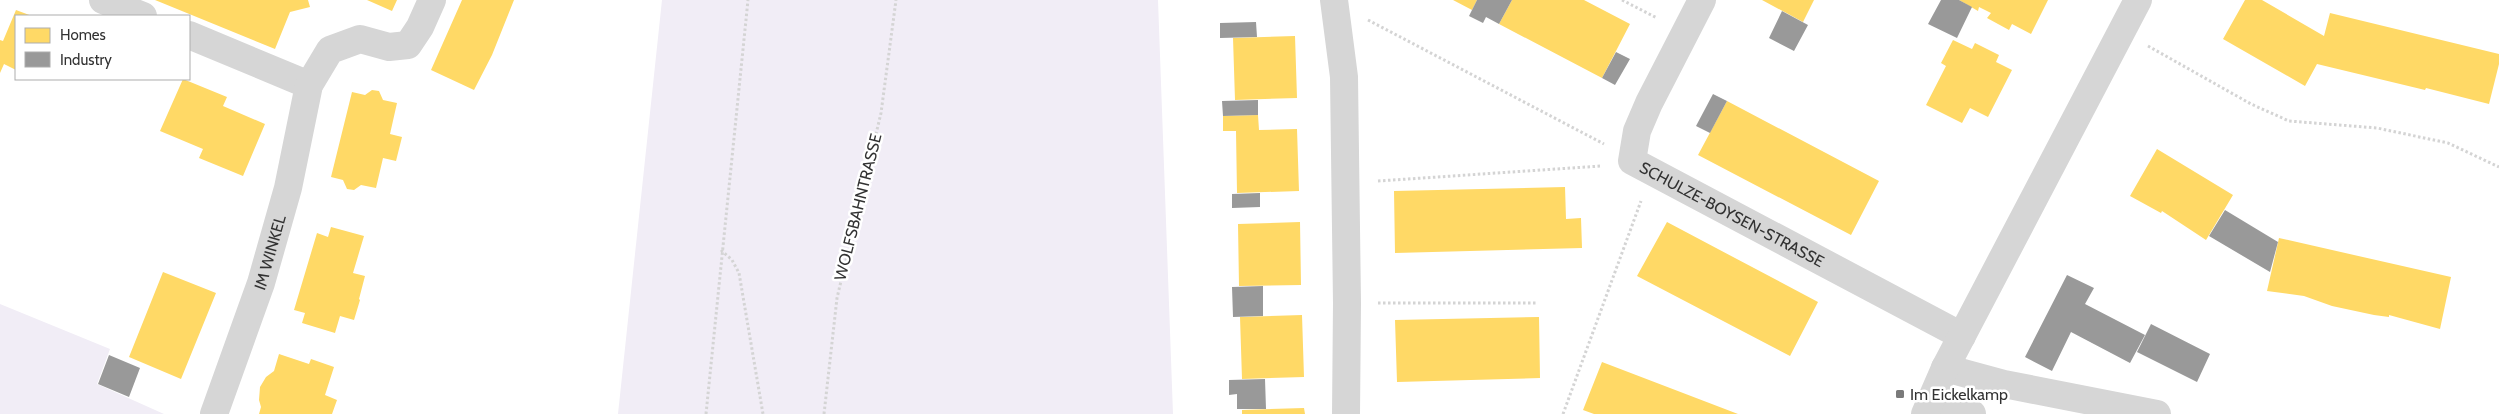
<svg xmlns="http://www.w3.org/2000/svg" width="2499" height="414" viewBox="0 0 2499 414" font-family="Cabin,sans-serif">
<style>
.green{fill:#f1edf6}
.homes{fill:#ffd966}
.industry{fill:#999}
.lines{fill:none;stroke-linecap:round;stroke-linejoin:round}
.path{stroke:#d4d4d4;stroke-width:3;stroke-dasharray:2.5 2.5;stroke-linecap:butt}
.minor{stroke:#d6d6d6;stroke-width:28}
.poi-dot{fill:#7a7a7a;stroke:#fff;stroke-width:2}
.labels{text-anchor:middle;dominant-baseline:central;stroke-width:5;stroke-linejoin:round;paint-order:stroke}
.street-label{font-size:16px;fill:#323232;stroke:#fff}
.poi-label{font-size:16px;fill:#323232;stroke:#fff;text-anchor:start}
</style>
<rect width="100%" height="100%" fill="#fff"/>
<path class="green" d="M662,0H1158L1173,414H618Z
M0,304L110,349L97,384L164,414H0Z"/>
<path class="homes" d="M155,0H308L310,7L290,12L275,49Z
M367,0H397L392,11Z
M462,0H514L492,55L474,90L431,70Z
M1453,0H1477L1472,10Z
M1512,0H1584L1630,24L1602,78L1499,24Z
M1762,0H1814L1803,22Z
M1959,0H2048L2031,34L2012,24L2009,30L1987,18L1991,13L1979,7L1978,11Z
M2245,0H2262L2324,36L2330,13L2499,54V64L2489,104L2426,88L2425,90L2317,64L2305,86L2223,39Z
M16,10L32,16H16V70L4,64L0,73V40L3,41Z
M1295,36L1297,98L1235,100L1233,38Z
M1953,40L1972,49L1975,43L1999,55L1996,62L2012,70L1988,117L1970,108L1962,123L1926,105L1946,66L1941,63Z
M183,79L227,97L223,106L265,124L243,176L199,158L203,149L160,131Z
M372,90L379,91L383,100L397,103L390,134L402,137L396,161L383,158L376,188L361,185L354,190L347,189L343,180L331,177L352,92L365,95Z
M1727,101L1879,181L1851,235L1698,155Z
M1258,115L1259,130L1297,129L1299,191L1237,193L1236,131H1223V116Z
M2157,149L2233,195L2206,240L2162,211L2161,213L2130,196Z
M1565,187L1566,219L1581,218L1582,248L1395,253L1394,191Z
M1300,222L1301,285L1239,286L1238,224Z
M1667,222L1818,302L1790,356L1637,276Z
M331,227L364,236L353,273L365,276L359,299L360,300L354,320L340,316L335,333L302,323L305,313L294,310L317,233L328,237Z
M2279,238L2451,277L2440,329L2389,315V317L2374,315L2332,306L2304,296L2267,291Z
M163,272L216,293L181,379L129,357Z
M1302,315L1304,377L1242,379L1240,317Z
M1539,317L1540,378L1397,382L1395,320Z
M279,354L309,364L311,359L334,367L325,395L337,400L332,414H259L261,407L259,400L260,387L266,377L274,371Z
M1602,362L1738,414H1594L1583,410Z
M1304,408L1305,414H1242V410Z"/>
<path class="industry" d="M1477,0H1512L1499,24L1486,17L1483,23L1469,16Z
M1941,0H1959L1972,7L1957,38L1928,24Z
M1782,11L1808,25L1794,51L1769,38Z
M1256,22L1257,37L1220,38V23Z
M1616,52L1630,59L1615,85L1602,78Z
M1713,94L1727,101L1710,133L1696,126Z
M1258,100V115L1223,116L1222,101Z
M1260,193V207L1232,208V194Z
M2225,210L2278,242L2270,272L2209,236Z
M2067,275L2094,288L2085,304L2145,335L2130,363L2071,332L2052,371L2025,357Z
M1263,286V301H1243H1263V316L1233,317L1232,287Z
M2151,324L2210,354L2197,382L2137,352Z
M109,355L140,368L129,397L98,384Z
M1265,379L1266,409H1237V394L1229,395V380Z"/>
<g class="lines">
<path class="path" d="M1622,0L1657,18
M1368,20L1604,144
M2148,46L2251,104L2289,121L2377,128L2448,143L2499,167
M1378,181L1601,166
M721,250L732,260L739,273L763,414
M1378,303H1538
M706,414L748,0
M824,414L837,298L881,113L896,0
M1563,414L1641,201"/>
<g class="minor">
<path d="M103,0L143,16"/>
<path d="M1334,0L1344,77L1347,303L1346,414"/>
<path id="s1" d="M1702,0L1649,103L1637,131L1632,161L1962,336"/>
<path d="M189,35L309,85"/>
<path d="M1945,368L2004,384L2157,414"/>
<path d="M1931,399L1972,414"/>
<path id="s2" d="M214,414L261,283L288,188L309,85L330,50L360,39L389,47L408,45L420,27L432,0"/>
<path d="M1925,414L1945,368L2138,0"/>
</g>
</g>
<rect class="poi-dot" x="1895" y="389" width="10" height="10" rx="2.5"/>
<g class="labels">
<g class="street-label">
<text transform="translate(858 207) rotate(-76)">WOLFSBAHNTRASSE</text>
<text stroke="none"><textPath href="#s1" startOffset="290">SCHULZE-BOYSEN-STRASSE</textPath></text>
<text stroke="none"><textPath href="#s2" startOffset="171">IM WINKEL</textPath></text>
</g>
<g class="poi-label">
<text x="1910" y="394">Im Eickelkamp</text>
</g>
</g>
<rect x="15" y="15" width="175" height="65" fill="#ffffff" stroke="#adadad"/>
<rect x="25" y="28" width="25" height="15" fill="#ffd966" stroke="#adadad"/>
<text x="60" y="40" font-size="15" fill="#323232">Homes</text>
<rect x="25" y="52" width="25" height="15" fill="#999999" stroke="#adadad"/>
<text x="60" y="65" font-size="15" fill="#323232">Industry</text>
</svg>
